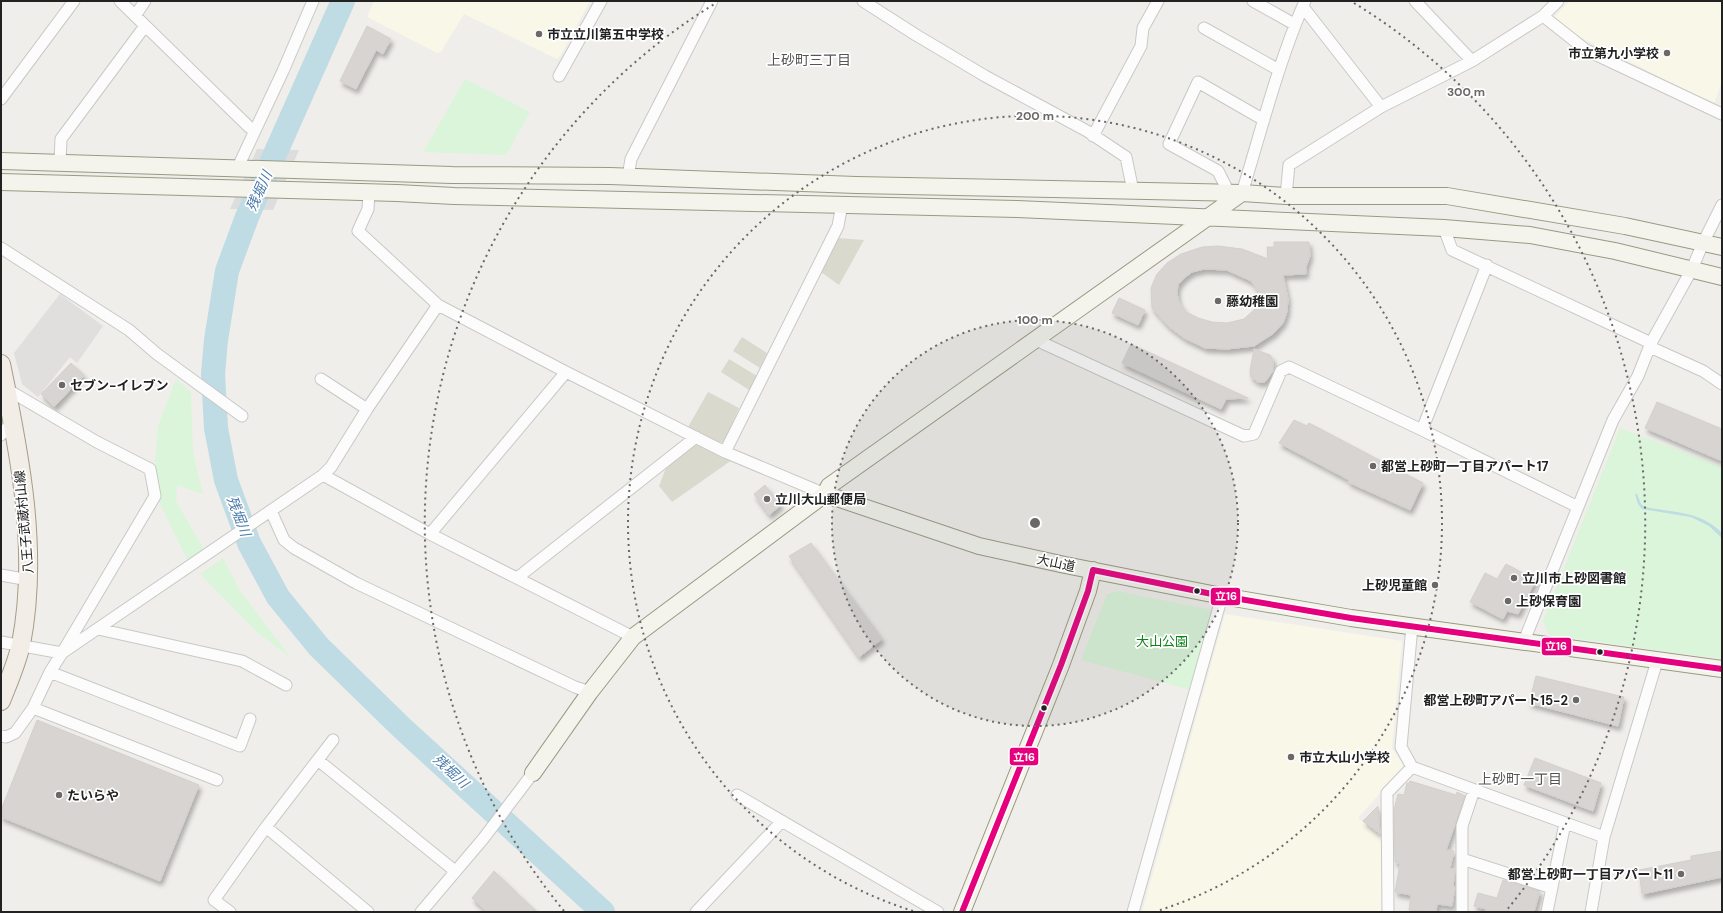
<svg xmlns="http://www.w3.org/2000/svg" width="1723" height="913" viewBox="0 0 1723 913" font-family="'DM Sans','Noto Sans JP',sans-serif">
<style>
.education{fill:#f8f7e8}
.construction{fill:#d9d9cd}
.park{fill:#daf5da}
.parking{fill:#e0dfde}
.water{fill:#bfdbe3}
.pier{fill:#dedddd}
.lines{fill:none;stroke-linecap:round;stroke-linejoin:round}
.river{stroke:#bfdbe3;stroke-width:24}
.building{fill:#d7d4d2;stroke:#d3d0cc;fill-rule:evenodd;filter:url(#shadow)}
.street-casing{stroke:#c9c8c7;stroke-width:13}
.secondary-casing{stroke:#999a82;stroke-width:18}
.primary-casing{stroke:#a79c86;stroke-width:20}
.street{stroke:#fdfcfc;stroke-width:11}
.secondary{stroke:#f4f4ed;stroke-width:16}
.primary{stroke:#f3ede7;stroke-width:18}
.bus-1-casing{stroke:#fff;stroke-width:9}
.bus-1{stroke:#e5007d;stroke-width:6}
.ring{fill:none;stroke:#6a6968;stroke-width:2;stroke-dasharray:2 4}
.poi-dot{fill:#6a6968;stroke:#fff;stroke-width:1.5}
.bus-dot{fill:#222;stroke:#fff;stroke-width:1.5}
.labels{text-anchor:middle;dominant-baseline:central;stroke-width:3.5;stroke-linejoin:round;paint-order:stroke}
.poi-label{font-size:13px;font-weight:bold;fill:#222;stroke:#fff;text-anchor:start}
.street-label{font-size:13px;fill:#222;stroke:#fff}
.park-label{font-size:13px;fill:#0c8416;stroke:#fff}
.neighbourhood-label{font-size:14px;fill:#555;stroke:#fff}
.water-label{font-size:14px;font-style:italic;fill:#4a7aab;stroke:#fff}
.centre{fill:#6a6968;stroke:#fff;stroke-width:2}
.ring-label{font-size:12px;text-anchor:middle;font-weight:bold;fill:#6a6968;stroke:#fff;stroke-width:3.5;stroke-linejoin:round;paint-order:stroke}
.line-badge{stroke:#fff;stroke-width:1.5}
.badge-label{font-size:11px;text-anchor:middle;font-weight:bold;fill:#fff}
</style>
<defs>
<filter id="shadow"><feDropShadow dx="2.5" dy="4.5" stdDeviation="2" flood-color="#0004"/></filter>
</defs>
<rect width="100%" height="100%" fill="#f0eeeb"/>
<path class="education" d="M374,1H590L561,55L557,59L464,14L441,52L437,53L367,17Z
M1570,1H1722V82L1714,104L1554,24V17Z
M1225,614L1402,641L1392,748L1404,766L1358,818L1383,838V912H1142Z"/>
<path class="construction" d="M837,238L864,240L839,285L821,272Z
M742,337L767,353L760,368L733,351Z
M729,359L757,376L749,390L721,372Z
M708,392L739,408L724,442L718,443L688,427Z
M697,444L732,460L672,502L659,486L666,468Z"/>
<path class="park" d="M465,79L530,112L506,155L423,152Z
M176,379L191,392L193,453L203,494L177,485L176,501L204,549L188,561L159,502L154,472L158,426Z
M1620,428L1722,467V659L1549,635L1543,621Z
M223,558L241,592L291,658L258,633L200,574Z
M1117,591L1212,610L1191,690L1081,660L1107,594Z"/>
<path class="parking" d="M60,294L103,326L77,363L70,357L38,397L22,384L14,353Z"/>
<path class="water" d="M1635,494H1637L1641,504L1645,507C1674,513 1701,511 1722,533V538L1709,526L1691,517L1642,509L1638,504Z"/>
<path class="pier" d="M257,149L299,150L273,210L230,209Z"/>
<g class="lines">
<path class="river" d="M343,1L247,217L227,271L216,340L213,374L216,428L226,480L249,543L278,597L319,647L401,727L603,912"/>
</g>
<path class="building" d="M367,26L391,39L383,54L376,50L356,89L340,81Z
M1274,242H1309L1310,256L1306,267V274L1283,275L1288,299L1287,312L1283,323L1274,333L1254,346L1227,349L1205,348L1184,338L1168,326L1152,308L1151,288L1157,274L1167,263L1181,254L1202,247L1218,246L1242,249L1268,259L1267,247H1274ZM1204,269L1227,270L1251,281L1259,292V300L1257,307L1244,319L1227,323L1212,322L1198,318L1186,312L1179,302L1177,294L1178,285L1184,278L1192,272Z
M1119,298L1145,310L1138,325L1112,313Z
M1131,344L1248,398L1226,399L1221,409L1122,363Z
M1254,349L1270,355L1273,360V371L1265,382H1258L1251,377L1250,371Z
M71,363L84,375L54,407L41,394Z
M1657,402L1722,429V461L1645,428Z
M1294,420L1307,426L1309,423L1423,483L1410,510L1348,482L1349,480L1279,443Z
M765,485L781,505L769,515L754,494Z
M811,543L882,639L859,657L789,556Z
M1506,564L1536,580L1518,614L1507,611L1503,619L1470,602L1485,573L1497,579Z
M1536,676L1624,697L1618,726L1529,703Z
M37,720L199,785L160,881L1,817V810Z
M1535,758L1601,783L1593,811L1524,785Z
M1410,781L1456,795L1457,792L1465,796L1446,850L1454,851L1450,868L1455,870L1453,886L1455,887L1452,906L1437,904L1436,912L1409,910L1411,895L1395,892L1400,864L1395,862L1394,810L1398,794L1404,795L1407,783H1409Z
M1378,806L1380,834L1363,821Z
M1722,851V877L1642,894L1639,870L1691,860V856Z
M494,871L537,912H487L472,898Z
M1503,880L1540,891L1534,912H1486V909L1474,906L1478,893L1497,898Z"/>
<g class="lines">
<g class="street-casing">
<path id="street" d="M120,1L249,127L255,131
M863,1L916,35L985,76L1087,131L1126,157L1133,191
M1253,1L1294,24
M1415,1L1472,61
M1303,7L1381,107
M135,16L145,1
M1543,16L1586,50L1722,114
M1204,28L1279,70
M559,76L601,1
M1,99L74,1
M1093,136L1141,46L1143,28L1158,1
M60,162L61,139L145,26
M237,169L283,71L313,1
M628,177L631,159L712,1
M369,193L368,209L358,231L438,305L566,372L725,452L825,494
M1229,193L1218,171L1169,144L1198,82L1264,120
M1242,193C1262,128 1278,63 1305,1
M1286,196L1289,165L1381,107L1472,61L1543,16L1558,1
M1444,228L1452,250L1651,343
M1,248L129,330L157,354L242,416
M1034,339L1244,436L1254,434L1281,371L1289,367L1422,430L1578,507
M1650,347L1703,371L1722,384
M321,379L367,409
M1422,430L1487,265
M1,435L12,422
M725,452L838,226L842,204
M323,475L430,534L633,637
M271,511L284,540L294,548L356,583L575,687L590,692
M430,534L566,372
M1,575L29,580
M517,578L696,437
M1412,626L1401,747L1412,767L1604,837
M98,629L242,661L286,685
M1524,641L1613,420L1638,376L1651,343L1692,269L1703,243L1722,205
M1,642L62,653L155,496L150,469L97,442L3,387
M50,672L240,746L250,719
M33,708L217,780
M1,736L6,737L15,733L33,708L50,672L62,653L323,475L331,467L367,409L438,305
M319,761L455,871
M737,795L938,912
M266,827L368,912
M1462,859L1552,888
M230,912L214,900L266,827L333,740
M421,912L483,839L533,773
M696,912L782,821
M1133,912L1222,596
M1388,912L1387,793L1412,767
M1462,912V826L1474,790
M1547,912L1565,823
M1591,912L1604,837L1657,661"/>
</g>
<g class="secondary-casing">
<path id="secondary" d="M1,161L452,175L610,176L856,185L1242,193L1286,196H1447L1625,226L1722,247
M1,182L397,193L454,196L1017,209L1444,228L1530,235L1615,251L1722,277
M825,494L979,546L1065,565L1222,596L1351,618L1722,669
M533,773L590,692L633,637L825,494L829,486L1242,193
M962,912L1061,665L1088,591L1093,570"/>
</g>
<g class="primary-casing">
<path id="primary" d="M1,364C20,455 39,552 21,644C17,663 8,683 1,701"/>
</g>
<use href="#street" class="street"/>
<use href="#secondary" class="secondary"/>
<use href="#primary" class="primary"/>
<g class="bus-1-casing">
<path id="bus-1" d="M962,912L1061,665L1088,591L1093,570L1222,596L1351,618L1722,669"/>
</g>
<use href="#bus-1" class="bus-1"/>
</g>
<circle cx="1035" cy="523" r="203" fill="#6a6968" fill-opacity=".12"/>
<g class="ring">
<circle cx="1035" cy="523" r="203"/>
<path d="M913 911A407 407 0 1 1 1157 911"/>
<path d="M564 911A610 610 0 0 1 716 3M1354 3A610 610 0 0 1 1506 911"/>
</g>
<g class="poi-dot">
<circle cx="539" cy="34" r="4"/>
<circle cx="1667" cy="53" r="4"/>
<circle cx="1218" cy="301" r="4"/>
<circle cx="62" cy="385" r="4"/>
<circle cx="1373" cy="466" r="4"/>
<circle cx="767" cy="499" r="4"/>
<circle cx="1514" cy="578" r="4"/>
<circle cx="1435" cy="585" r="4"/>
<circle cx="1508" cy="601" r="4"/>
<circle cx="1576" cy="700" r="4"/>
<circle cx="1291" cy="757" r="4"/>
<circle cx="59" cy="795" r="4"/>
<circle cx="1681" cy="874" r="4"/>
</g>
<g class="bus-dot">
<circle cx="1197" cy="591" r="3.5"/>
<circle cx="1600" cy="652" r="3.5"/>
<circle cx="1044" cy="708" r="3.5"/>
</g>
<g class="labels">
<g class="poi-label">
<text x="547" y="34">市立立川第五中学校</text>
<text x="1659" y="53" text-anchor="end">市立第九小学校</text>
<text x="1226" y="301">藤幼稚園</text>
<text x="70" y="385">セブン-イレブン</text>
<text x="1381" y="466">都営上砂町一丁目アパート17</text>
<text x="775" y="499">立川大山郵便局</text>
<text x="1522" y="578">立川市上砂図書館</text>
<text x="1427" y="585" text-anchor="end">上砂児童館</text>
<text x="1516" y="601">上砂保育園</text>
<text x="1568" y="700" text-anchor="end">都営上砂町アパート15-2</text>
<text x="1299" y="757">市立大山小学校</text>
<text x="67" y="795">たいらや</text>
<text x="1673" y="874" text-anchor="end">都営上砂町一丁目アパート11</text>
</g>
<g class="street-label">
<text transform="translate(24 522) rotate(-95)">八王子武蔵村山線</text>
<text transform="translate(1056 563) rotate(12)">大山道</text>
</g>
<g class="park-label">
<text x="1162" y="641">大山公園</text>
</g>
<g class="neighbourhood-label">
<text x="809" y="60">上砂町三丁目</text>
<text x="1520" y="779">上砂町一丁目</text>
</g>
<g class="water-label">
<text transform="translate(259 191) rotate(-66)">残堀川</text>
<text transform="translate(239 516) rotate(69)">残堀川</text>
<text transform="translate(451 771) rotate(43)">残堀川</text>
</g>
</g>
<circle cx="1035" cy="523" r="6" class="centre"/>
<g class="ring-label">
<text x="1466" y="96">300 m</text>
<text x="1035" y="120">200 m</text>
<text x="1035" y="324">100 m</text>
</g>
<g class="line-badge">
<rect x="1210" y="587" width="31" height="19" rx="4" fill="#e5007d"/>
<rect x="1541" y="637" width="31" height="19" rx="4" fill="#e5007d"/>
<rect x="1009" y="747" width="30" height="19" rx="4" fill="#e5007d"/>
</g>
<g class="badge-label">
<text x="1226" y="600">立16</text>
<text x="1556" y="650">立16</text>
<text x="1024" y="761">立16</text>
</g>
<rect width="1723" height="913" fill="none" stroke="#222222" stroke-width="4"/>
</svg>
